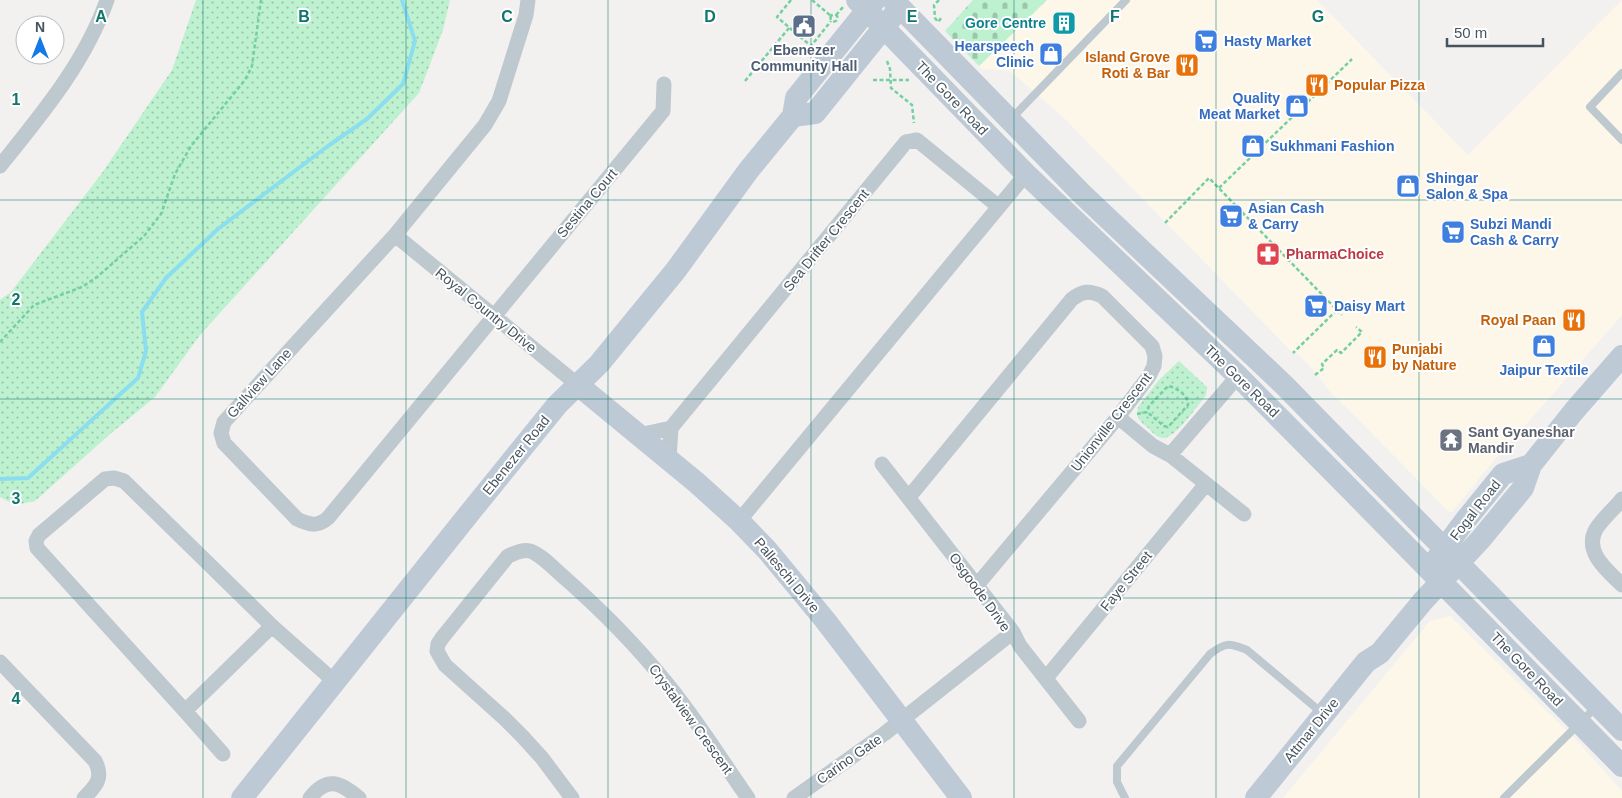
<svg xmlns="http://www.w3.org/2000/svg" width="1622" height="798" viewBox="0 0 1622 798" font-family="Arial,sans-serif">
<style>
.commercial{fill:#fdf7ea}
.cemetery{fill:url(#cemetery-stones)}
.park{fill:url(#park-dots)}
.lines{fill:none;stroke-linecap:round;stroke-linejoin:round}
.stream{stroke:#8adeef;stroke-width:4}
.path{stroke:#74d09f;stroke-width:2.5;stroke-dasharray:4 2.5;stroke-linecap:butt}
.lane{stroke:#bdc8cf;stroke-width:8}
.street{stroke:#bdc8cf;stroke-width:15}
.secondary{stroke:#bdc9d4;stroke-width:22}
.grid{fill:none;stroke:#0f766e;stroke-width:1;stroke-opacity:0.55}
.labels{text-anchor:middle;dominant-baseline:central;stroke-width:4;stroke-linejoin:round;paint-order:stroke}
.culture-label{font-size:14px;font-weight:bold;fill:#0d838f;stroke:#fff;text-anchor:end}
.shop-label{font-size:14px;font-weight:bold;fill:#366cbe;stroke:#fff;text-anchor:start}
.service-label{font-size:14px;font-weight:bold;fill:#4e5e75;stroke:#fff}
.food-label{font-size:14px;font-weight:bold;fill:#c56008;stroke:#fff;text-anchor:end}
.street-label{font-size:14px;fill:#47545e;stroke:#fff}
.health-label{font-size:14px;font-weight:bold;fill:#be3a42;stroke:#fff;text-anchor:start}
.worship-label{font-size:14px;font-weight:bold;fill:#5b616d;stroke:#fff;text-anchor:start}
.grid-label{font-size:16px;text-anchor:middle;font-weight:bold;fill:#0f766e;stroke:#fff;stroke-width:4;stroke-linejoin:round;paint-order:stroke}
</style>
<defs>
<pattern id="cemetery-stones" width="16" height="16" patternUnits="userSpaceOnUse" patternTransform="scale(1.25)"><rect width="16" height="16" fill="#bef1d0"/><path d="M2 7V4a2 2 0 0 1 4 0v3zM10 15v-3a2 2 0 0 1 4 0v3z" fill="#9cc6ac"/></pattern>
<pattern id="park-dots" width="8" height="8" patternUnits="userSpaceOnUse" patternTransform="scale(1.25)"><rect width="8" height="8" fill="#bef1d0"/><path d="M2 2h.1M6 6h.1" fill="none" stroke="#9cc6ac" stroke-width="1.8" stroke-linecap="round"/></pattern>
</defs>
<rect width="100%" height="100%" fill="#f3f0f0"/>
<path class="commercial" d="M1047,0H1317L1468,155L1622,0V315L1486,470L1452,512H1449L1355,416L1330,392L1316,373L1300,356L1290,350L1063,117L1010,71L982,69L979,66Z
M1450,616L1578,742L1622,791V798H1283L1430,621Z"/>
<path class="cemetery" d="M973,0H1047L979,66L945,31Z"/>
<path class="park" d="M196,0H450L443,30L419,93L200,335L155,397L109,435L35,501L15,505L0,497V300L11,292L102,173L172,70Z
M1179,361L1207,387L1206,395C1199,404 1174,440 1163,438C1156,437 1151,431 1147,427C1139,421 1136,417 1138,407L1159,380Z"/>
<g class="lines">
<path class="stream" d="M0,479L28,478L138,378L146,351L142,312L166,278L218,229L328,146L367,119L403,84L415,41L402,0"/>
<path class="path" d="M791,0L777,17L811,46L831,21
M812,0L831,16
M939,0L934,5L935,18L938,22L942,17
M830.5 18a3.5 3.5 0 1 1 7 0a3.5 3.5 0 1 1-7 0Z
M836,15L843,7
M887,61L890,69L891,88L912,105L914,123
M873,80H909
M745,81L789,28
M1219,188L1352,59
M1165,223L1209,178L1337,310L1293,353
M1337,310L1342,315
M0,342L34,305L82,287L97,277L144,236L161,214L175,174L191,146L245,80L252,66L261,0
M1315,375L1324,368L1322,364L1337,350L1341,353L1362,332L1356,327
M1137,414L1147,412L1149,406L1168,386C1176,387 1189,396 1188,405L1168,427L1164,426L1147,412"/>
<path class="lane" d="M1622,73L1590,107L1622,140
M1011,119L1126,0
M1125,798L1117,782V766L1210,654C1226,642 1229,643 1247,650L1322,713
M1504,798L1597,706"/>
<path class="street" d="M528,0L526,15L499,101L485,125L395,235L224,422L221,433L224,443L297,519C310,525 317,527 328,518L663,111L664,84
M0,166C41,115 85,63 107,0
M395,235L578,385
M1118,417L1153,446L1170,455L1244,514
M639,435L671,428
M1170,455L1238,376
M669,459L671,428L906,142L917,140L999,207
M909,497L1072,299C1083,291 1089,290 1102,296L1152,346L1155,356L1154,366L1149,376L1118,417L977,585
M1622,499C1614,509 1603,518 1596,529C1583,552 1608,571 1622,585
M739,521L1026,174
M1013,632L1020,646L1079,721
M0,662L95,761C104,778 96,786 84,798
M1046,678L1206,484
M185,711L272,626
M223,754L185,711L37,548L36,541L39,535L105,479L114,478L124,481L272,626L334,681
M310,798C327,776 340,782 359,798
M572,798L542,758L522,736L505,719L445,665L437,651L438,644L442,638L508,556C516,553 522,549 530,551C541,554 557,572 566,579C601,610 634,643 664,680C695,717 720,758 748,798
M794,798L884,734L1013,632L882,464"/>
<path class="secondary" d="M857,0L1026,174L1238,376L1343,482L1622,766
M893,0L1081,193L1284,385L1622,730
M793,116L815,113L893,16
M578,385L697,483L739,521L767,550L825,620L961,798
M1435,561L1464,522L1503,474L1531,465
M242,798L472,510L557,405L599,364L676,270L748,171L793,116L796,98L875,0
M1256,798L1366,662L1380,653L1423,601L1480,540L1523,488L1531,465L1574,411L1622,356"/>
</g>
<path class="grid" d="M203,0V798M406,0V798M608,0V798M811,0V798M1014,0V798M1216,0V798M1419,0V798M0,200H1622M0,399H1622M0,598H1622"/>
<defs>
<g id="building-square" transform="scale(1.25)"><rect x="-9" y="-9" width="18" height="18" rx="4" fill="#0f9aa8" stroke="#fff"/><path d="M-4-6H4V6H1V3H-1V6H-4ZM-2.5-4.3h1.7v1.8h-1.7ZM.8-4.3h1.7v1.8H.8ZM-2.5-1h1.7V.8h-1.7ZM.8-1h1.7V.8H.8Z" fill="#fff"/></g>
<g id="civic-square" transform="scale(1.25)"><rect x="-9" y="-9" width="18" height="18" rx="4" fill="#5c6f8a" stroke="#fff"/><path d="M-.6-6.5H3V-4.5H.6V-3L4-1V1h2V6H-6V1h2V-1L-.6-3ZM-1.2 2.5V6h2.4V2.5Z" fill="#fff"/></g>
<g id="supermarket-square" transform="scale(1.25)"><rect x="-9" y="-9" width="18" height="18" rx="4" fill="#3f7fe0" stroke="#fff"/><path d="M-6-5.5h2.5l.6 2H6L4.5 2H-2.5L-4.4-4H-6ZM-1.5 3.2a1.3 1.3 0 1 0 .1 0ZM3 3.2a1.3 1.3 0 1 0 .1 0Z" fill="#fff"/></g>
<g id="shop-square" transform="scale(1.25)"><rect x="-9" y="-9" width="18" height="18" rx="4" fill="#3f7fe0" stroke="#fff"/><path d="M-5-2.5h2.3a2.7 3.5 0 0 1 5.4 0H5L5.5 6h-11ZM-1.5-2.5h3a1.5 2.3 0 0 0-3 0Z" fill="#fff"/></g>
<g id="restaurant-square" transform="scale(1.25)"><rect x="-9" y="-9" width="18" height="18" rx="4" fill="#e8710a" stroke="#fff"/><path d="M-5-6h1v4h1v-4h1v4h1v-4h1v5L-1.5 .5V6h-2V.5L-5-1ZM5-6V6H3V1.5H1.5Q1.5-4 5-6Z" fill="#fff"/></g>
<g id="pharmacy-square" transform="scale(1.25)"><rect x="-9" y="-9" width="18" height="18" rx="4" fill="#e0444e" stroke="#fff"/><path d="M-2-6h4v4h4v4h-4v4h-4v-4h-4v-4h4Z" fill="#fff"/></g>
<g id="temple-square" transform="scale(1.25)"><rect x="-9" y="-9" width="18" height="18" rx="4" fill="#6b7280" stroke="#fff"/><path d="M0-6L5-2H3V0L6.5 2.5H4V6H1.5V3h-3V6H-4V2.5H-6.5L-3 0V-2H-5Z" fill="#fff"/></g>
</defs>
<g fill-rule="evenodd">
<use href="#building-square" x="1064" y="23"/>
<use href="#civic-square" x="804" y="26"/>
<use href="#supermarket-square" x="1206" y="41"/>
<use href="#shop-square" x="1051" y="54"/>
<use href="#restaurant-square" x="1187" y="65"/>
<use href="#restaurant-square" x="1317" y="85"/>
<use href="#shop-square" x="1297" y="106"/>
<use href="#shop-square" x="1253" y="146"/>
<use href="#shop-square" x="1408" y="186"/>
<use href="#supermarket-square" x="1231" y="216"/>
<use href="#supermarket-square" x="1453" y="232"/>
<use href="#pharmacy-square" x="1268" y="254"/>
<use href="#supermarket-square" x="1316" y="306"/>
<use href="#restaurant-square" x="1574" y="320"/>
<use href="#shop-square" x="1544" y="346"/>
<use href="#restaurant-square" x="1375" y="357"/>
<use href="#temple-square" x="1451" y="440"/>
</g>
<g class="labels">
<g class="culture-label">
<text x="1046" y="23">Gore Centre</text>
</g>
<g class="shop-label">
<text x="1224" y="41">Hasty Market</text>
<text x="1034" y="46" text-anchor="end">Hearspeech<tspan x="1034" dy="16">Clinic</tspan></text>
<text x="1280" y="98" text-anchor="end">Quality<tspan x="1280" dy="16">Meat Market</tspan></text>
<text x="1270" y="146">Sukhmani Fashion</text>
<text x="1426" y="178">Shingar<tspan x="1426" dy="16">Salon &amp; Spa</tspan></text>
<text x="1248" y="208">Asian Cash<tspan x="1248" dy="16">&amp; Carry</tspan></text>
<text x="1470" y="224">Subzi Mandi<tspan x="1470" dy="16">Cash &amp; Carry</tspan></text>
<text x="1334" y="306">Daisy Mart</text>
<text x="1544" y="370" text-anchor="middle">Jaipur Textile</text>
</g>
<g class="service-label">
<text x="804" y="50">Ebenezer<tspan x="804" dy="16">Community Hall</tspan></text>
</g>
<g class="food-label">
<text x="1170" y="57">Island Grove<tspan x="1170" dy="16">Roti &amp; Bar</tspan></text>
<text x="1334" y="85" text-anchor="start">Popular Pizza</text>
<text x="1556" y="320">Royal Paan</text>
<text x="1392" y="349" text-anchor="start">Punjabi<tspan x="1392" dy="16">by Nature</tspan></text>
</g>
<g class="street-label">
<text transform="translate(952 98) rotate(46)">The Gore Road</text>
<text transform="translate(587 203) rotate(-50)">Sestina Court</text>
<text transform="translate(826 240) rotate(-51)">Sea Drifter Crescent</text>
<text transform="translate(486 310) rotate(39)">Royal Country Drive</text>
<text transform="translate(1242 381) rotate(44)">The Gore Road</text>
<text transform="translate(259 383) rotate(-48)">Gallview Lane</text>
<text transform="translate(1111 422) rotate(-52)">Unionville Crescent</text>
<text transform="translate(516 455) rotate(-51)">Ebenezer Road</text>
<text transform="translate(1475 510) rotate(-52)">Fogal Road</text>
<text transform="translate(787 575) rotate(50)">Palleschi Drive</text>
<text transform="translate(1126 581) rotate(-51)">Faye Street</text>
<text transform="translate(980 592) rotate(54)">Osgoode Drive</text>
<text transform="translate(1527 669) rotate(46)">The Gore Road</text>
<text transform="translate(691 719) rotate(54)">Crystalview Crescent</text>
<text transform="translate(1311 730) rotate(-51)">Attmar Drive</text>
<text transform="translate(849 759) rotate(-35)">Carino Gate</text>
</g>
<g class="health-label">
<text x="1286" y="254">PharmaChoice</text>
</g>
<g class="worship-label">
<text x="1468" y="432">Sant Gyaneshar<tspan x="1468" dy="16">Mandir</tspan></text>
</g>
</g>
<g class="grid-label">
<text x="101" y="22">A</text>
<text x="304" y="22">B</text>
<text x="507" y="22">C</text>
<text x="710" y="22">D</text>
<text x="912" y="22">E</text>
<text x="1115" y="22">F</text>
<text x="1318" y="22">G</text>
<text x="16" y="105">1</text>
<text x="16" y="305">2</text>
<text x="16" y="504">3</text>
<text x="16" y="704">4</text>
</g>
<g transform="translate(40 40)"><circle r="24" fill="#ffffff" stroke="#b5bbbf"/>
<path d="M0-4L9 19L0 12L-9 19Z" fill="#1379e9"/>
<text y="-8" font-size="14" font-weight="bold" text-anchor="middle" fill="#47545e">N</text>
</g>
<path d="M1447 38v8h96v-8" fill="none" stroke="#47545e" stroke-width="2.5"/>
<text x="1454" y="38" font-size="15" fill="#47545e" stroke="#ffffff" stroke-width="4" paint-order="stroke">50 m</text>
</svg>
